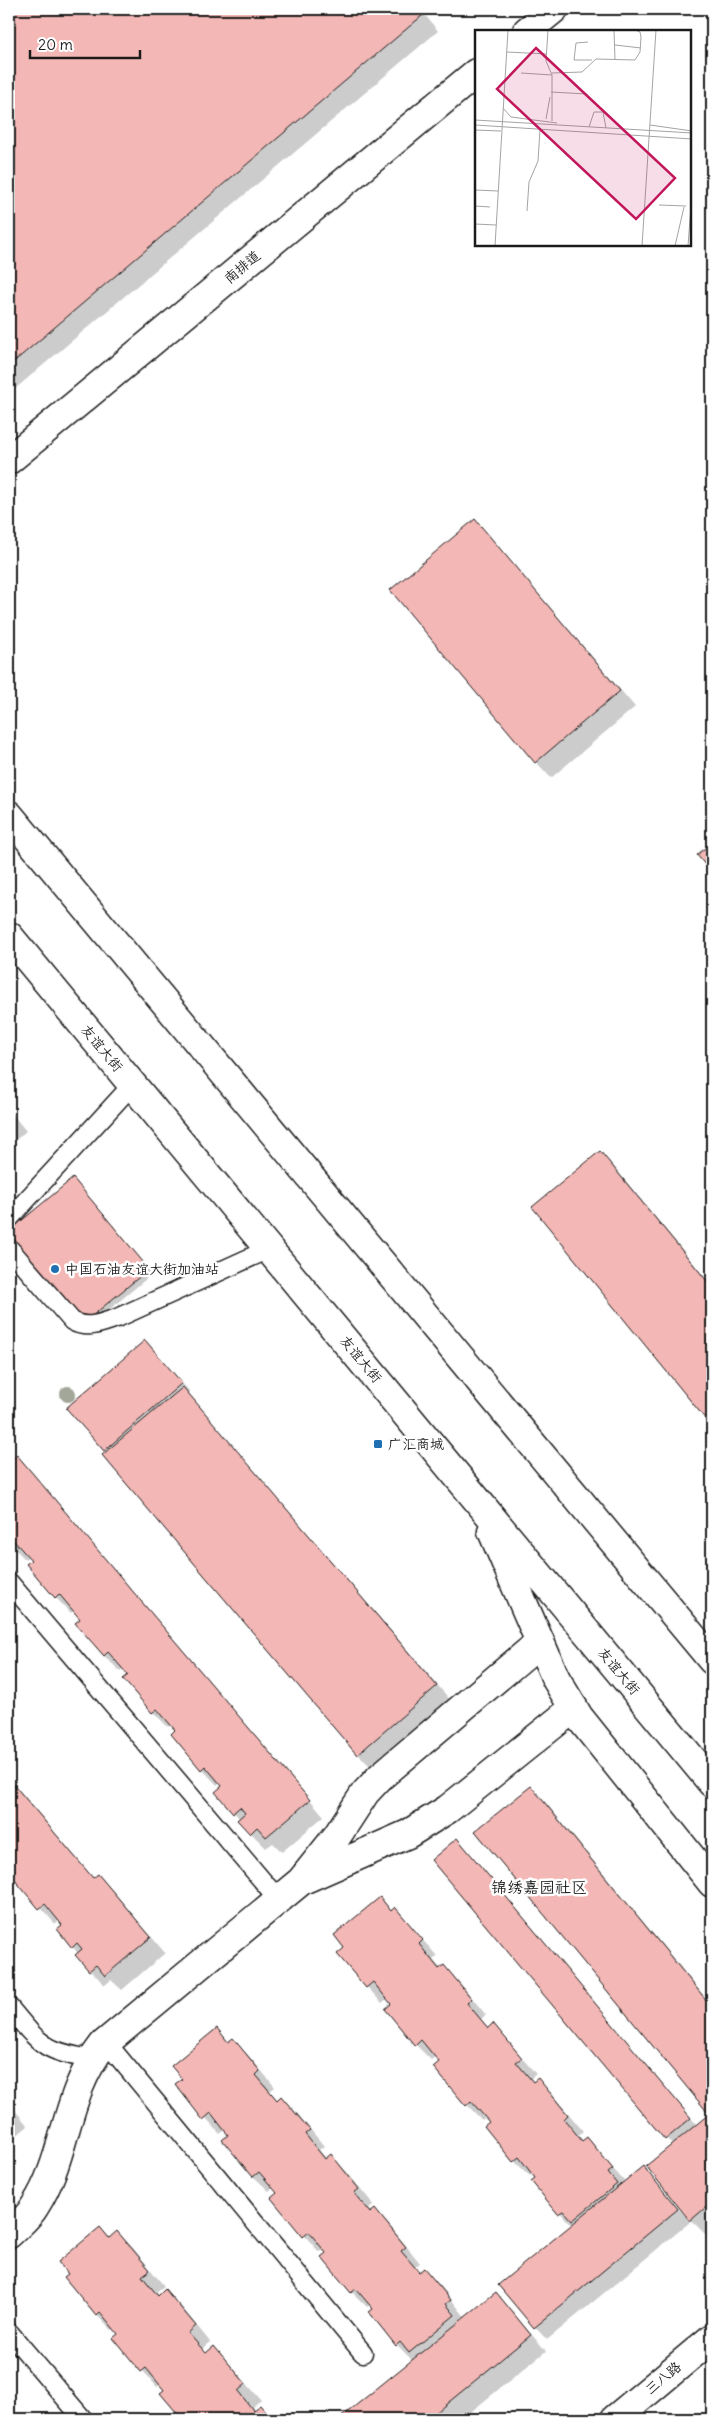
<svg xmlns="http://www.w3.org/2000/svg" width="721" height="2428" viewBox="0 0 721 2428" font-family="Delius,'LXGW WenKai TC',sans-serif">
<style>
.shadow{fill:#0003}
.building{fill:#f3b7b5;stroke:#1c1c1c}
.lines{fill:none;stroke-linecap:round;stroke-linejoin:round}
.lane-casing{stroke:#1c1c1c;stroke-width:21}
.street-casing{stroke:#1c1c1c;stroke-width:31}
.secondary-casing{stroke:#1c1c1c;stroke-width:31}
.primary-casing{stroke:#1c1c1c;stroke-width:31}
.lane{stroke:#fff;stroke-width:18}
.street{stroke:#fff;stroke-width:28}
.secondary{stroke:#fff;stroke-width:28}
.primary{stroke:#fff;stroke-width:28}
.tree{fill:#a3a799}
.poi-dot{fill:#1f6fb2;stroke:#fff;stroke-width:2}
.labels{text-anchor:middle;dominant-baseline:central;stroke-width:5;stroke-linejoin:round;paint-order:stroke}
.street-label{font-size:14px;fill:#1c1c1c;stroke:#fff}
.poi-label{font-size:14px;fill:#1c1c1c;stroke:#fff;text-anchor:start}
.quarter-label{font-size:16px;fill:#1c1c1c;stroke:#fff}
.inset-road{fill:none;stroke:#a4a4a4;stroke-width:1}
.view{fill:#c2185b;fill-opacity:0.15;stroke:#c2185b;stroke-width:2.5}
.inset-edge{fill:none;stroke:#1c1c1c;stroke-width:2.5}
</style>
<rect width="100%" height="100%" fill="#fff"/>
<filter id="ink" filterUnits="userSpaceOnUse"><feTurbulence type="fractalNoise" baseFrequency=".02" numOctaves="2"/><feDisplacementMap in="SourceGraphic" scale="10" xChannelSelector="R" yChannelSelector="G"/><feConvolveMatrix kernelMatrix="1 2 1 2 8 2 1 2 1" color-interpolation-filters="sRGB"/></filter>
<g filter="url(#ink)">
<path class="shadow" d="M9,9H420L438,31L9,394Z
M475,520L635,707L551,778L536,762Z
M9,1110L26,1131L9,1146Z
M600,1152L615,1168L712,1286V1425L533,1207Z
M73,1180L152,1274L80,1334L9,1250V1233Z
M153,1350L190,1392L188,1394L452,1702L373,1769L358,1754L68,1408Z
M17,1457L324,1816L282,1852L273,1843L266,1848L251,1833L234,1812L223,1786L220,1782L217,1785L202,1769L177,1730L172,1724L168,1727L153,1712L123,1668L120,1671L104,1656L82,1619L74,1610L71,1613L56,1598L28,1564L32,1560L29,1556L25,1559L9,1543V1464Z
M9,1778L94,1879L98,1876L113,1891L165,1953L122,1990L111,1980L105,1985L90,1970L73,1947L64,1925L59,1920L55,1924L10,1872L15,1868L12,1864L9,1867Z
M530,1788L546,1803L712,2006V2230L706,2235L688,2217L687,2218L690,2222L547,2340L535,2327L572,2226L533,2181L537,2178L533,2173L530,2176L514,2161L486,2117L482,2120L467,2105L436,2056L431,2060L416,2045L388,1998L382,2003L367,1987L346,1948L380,1899L392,1911L395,1909L437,1956L433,1960L441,1969L444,1967L459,1982L486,2015L481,2019L489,2028L493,2025L536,2074L531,2078L534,2082L538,2080L553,2095L583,2131L578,2135L583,2142L586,2139L625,2182L643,2168L685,2216L687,2215L673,2146L457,1840L697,2125L710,2115Z
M217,2030L230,2043L233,2040L248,2055L275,2087L270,2091L278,2101L281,2098L297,2113L324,2146L319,2150L327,2159L331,2156L346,2171L374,2205L369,2209L372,2213L375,2211L390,2226L420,2263L415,2267L421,2273L424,2270L440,2285L466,2318L496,2294L546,2351L462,2419H341L413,2361L397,2345L371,2304L367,2307L352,2292L324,2248L319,2252L272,2198L279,2193L274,2187L269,2191L253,2176L226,2129L220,2134L177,2085L184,2079Z
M9,2103L28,2126L9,2142Z
M100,2228L110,2238L117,2232L133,2248L164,2286L156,2292L159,2296L165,2291L181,2306L210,2342L203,2349L207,2354L214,2348L229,2363L261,2400L252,2407L255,2410L259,2406L272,2419H183L161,2393L166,2390L161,2384L157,2387L115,2339L120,2334L115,2328L112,2330L97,2315Z"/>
<path class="building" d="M9,9H418L423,15L9,366Z
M475,519L620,691L535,763L390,590Z
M712,842V873L697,855Z
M600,1151L712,1287V1427L532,1207Z
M73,1178L149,1269L74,1331L9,1252V1231Z
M145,1340L182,1383L104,1451L66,1408Z
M183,1387L437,1686L357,1755L102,1455Z
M17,1455L310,1800L266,1837L257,1827L250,1834L237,1820L245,1813L240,1807L233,1813L215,1792L222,1786L205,1766L201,1770L171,1734L175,1730L157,1709L152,1713L123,1679L128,1675L108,1652L104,1656L75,1623L80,1619L59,1594L55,1598L26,1564L31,1560L14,1541L9,1545V1462Z
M9,1779L93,1878L98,1874L151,1937L105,1976L96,1965L89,1971L75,1955L82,1949L77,1943L72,1948L57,1929L62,1925L45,1904L39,1909L9,1873L14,1867L9,1862Z
M531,1786L712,2007V2202L690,2221L646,2166L709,2114L475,1831Z
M457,1838L691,2118L665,2140L431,1860Z
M380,1897L391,1911L395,1907L423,1940L419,1944L439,1969L444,1965L472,1999L467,2003L488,2028L493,2023L522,2058L516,2062L533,2082L538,2078L568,2115L564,2119L582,2141L587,2137L613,2169L608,2173L617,2184L572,2221L563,2211L558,2214L531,2181L535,2178L519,2157L513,2162L484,2126L489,2122L471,2101L466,2106L433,2067L439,2062L421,2040L415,2046L385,2009L391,2004L373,1982L366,1988L337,1954L344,1948L334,1935Z
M217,2028L228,2042L233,2038L260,2071L256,2075L277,2100L281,2096L310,2130L305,2134L325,2159L331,2154L359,2189L354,2193L370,2213L375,2209L406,2247L401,2251L419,2272L424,2268L451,2300L446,2304L455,2315L409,2353L400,2342L396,2346L369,2312L373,2309L356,2289L351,2293L321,2257L326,2253L309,2232L303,2237L271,2198L277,2193L259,2172L253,2177L222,2140L228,2135L211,2113L203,2120L175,2084L182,2079L171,2066Z
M9,2104L14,2110L9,2114Z
M643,2166L678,2209L534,2328L498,2285Z
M100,2227L109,2238L117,2231L150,2270L142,2276L158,2296L165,2289L196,2326L188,2333L206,2353L214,2346L246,2384L238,2391L253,2410L260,2405L272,2419H182L160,2393L164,2390L146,2368L141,2372L113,2338L118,2334L100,2312L96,2316L64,2277L68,2274L58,2262Z
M496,2292L531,2335L428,2419H339Z"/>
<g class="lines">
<g class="lane-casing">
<path id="lane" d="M9,1219L132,1085
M9,1248L72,1321C87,1330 101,1323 117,1318L269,1249
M9,1582L278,1899
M9,2007C39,2043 43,2052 92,2059
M106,2042L363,2353
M9,2332L83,2419"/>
</g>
<g class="street-casing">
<path id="street" d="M305,1879L408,1834L448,1809L574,1708
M9,2234C18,2225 29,2217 35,2206C67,2157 64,2094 103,2045L301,1881L337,1836L365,1793L380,1777L540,1642"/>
</g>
<g class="secondary-casing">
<path id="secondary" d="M527,31L554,9
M9,460L476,73
M615,2419L712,2338"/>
</g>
<g class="primary-casing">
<path id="primary" d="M9,815L712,1660
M9,936L712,1783
M492,1531L556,1679L579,1717L712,1883"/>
</g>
<use href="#lane" class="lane"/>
<use href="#street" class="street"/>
<use href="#secondary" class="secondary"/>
<use href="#primary" class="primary"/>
</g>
<circle class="tree" cx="68" cy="1394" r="8"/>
</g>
<g class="poi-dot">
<circle cx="55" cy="1269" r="5"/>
<rect x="373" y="1439" width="10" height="10" rx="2.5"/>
</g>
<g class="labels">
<g class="street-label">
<text transform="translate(242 267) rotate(-40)">南排道</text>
<text transform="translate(102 1048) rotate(50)">友谊大街</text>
<text transform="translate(361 1359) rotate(50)">友谊大街</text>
<text transform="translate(619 1671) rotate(50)">友谊大街</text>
<text transform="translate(663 2378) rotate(-40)">三八路</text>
</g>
<g class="poi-label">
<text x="65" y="1269">中国石油友谊大街加油站</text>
<text x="388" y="1444">广汇商城</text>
</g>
<g class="quarter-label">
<text x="539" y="1887">锦绣嘉园社区</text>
</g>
</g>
<g transform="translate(475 30)">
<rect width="216" height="216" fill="#fff"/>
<path class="inset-road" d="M73,0L71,31L77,45V91M139,0L140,30M113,12L101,13L99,30H117M140,15L166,18M32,22L72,24M46,43L77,45M77,43L107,42L121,29L160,30L165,22L166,7L165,2L160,0M76,62L112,64M28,78L36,87L82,93M71,89L75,67M0,90L217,103M0,95L217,109M175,95L217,101M114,97L119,82H128L131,98M0,100L26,101M0,160L23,161M184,175L211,176M0,176L15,177M52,181L54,152L63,131L65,100M0,194L21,195M20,216L33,0M167,216L181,0M200,216L209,177M213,216L216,176"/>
<path class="view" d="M61,18L200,148L161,189L22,59Z"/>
<rect width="216" height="216" class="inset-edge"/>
</g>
<rect width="721" height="2428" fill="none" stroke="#fff" stroke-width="30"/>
<rect x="15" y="15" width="691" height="2398" fill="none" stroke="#1c1c1c" stroke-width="2" filter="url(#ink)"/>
<path d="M30 50v8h110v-8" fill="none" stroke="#1c1c1c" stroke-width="2.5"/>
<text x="38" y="50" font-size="15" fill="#1c1c1c" stroke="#ffffff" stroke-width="4" paint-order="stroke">20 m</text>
</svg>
